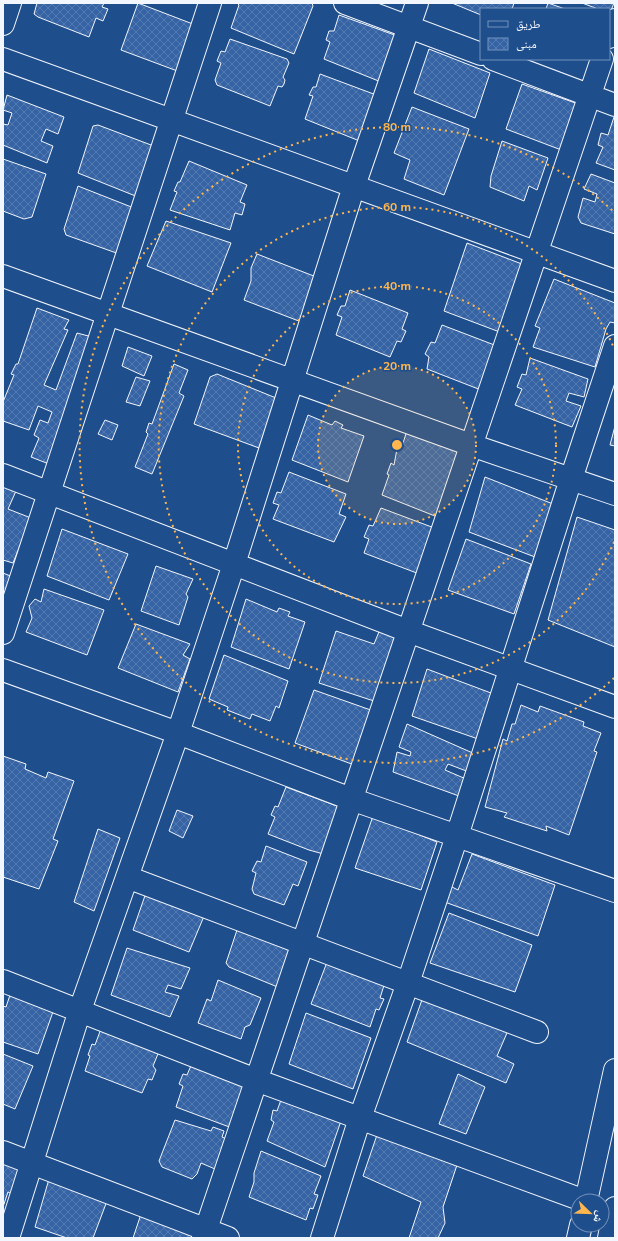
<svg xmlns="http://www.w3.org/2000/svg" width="618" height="1241" viewBox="0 0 618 1241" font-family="'Nunito Sans','Noto Naskh Arabic',sans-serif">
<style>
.building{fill:url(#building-cross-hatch);stroke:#f2f6ff}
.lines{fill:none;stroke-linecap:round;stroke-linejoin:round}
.minor-casing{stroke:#f2f6ff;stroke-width:24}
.highway-casing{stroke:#f2f6ff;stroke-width:24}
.minor{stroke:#1f4e8c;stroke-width:22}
.highway{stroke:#1f4e8c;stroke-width:22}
.ring{fill:none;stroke:#ffb74d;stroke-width:2;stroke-dasharray:2 4}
.centre{fill:#ffb74d;stroke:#1f4e8c;stroke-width:2}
.ring-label{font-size:12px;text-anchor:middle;font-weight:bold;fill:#ffb74d;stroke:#1f4e8c;stroke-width:3;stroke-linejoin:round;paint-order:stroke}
</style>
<defs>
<pattern id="building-cross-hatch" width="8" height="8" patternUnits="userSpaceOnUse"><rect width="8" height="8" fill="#3563a3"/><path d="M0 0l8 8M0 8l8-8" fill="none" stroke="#537ab1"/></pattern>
</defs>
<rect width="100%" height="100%" fill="#1f4e8c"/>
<path class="building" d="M37,3H104L102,7L108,9L103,21L96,18L89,37L38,17L34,14Z
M138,3L198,26L180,72L121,50Z
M237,3H312L313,6L294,54L231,28L239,5Z
M452,3H514L512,9H481V15Z
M548,3L565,9H546Z
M582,3H614L610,13L609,9H598Z
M339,15L400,37L381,82L324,59L330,42L326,40L329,31H334Z
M230,39L287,59L289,63L283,77L285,80L284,84L282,87L278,86L270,106L217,85L215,80L221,63L217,61L221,51L225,52Z
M429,49L490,73L475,118L414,93Z
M320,74L379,96L362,142L305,119L313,96L309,95L313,87H316Z
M522,84L581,105L564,151L506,129Z
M7,95L64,117L58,134L46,129L41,141L53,146L47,163L3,145V124L8,125L12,113L3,110Z
M412,107L469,129L444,195L404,179L410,160L394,153Z
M614,117L615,118V170L596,163L603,147L598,145L601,133L608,135Z
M98,125L159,148L143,199L78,173L93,126Z
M502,141L548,158L537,190L529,186L524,201L490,187L491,176Z
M3,159L46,174L32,217L24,219L3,211Z
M189,161L247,185L240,202L245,204L242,215L235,213L230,230L170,210L177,192L174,191L178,182H180Z
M591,174L615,183V234L581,223L578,217L583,198L595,202L597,194L584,189Z
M78,186L139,210L122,255L66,235L64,229Z
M166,221L231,243L212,292L147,266Z
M467,243L527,266L505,334L444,311Z
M257,254L324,280L304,323L244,300L251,281V268Z
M554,279L615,303V323L610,322L606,329L595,367L533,347L540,328L535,326Z
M350,290L408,313L402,329L406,331L401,342L397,341L390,357L336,335L342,317L337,315L341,306H345Z
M37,308L69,320L64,329L68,330L44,385L56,390L77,333L96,338L49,464L31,457L39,438L34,435L40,420L48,423L52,412L38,406L29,430L3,421V402L14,375L11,374L16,364H18Z
M442,325L497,346L481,390L427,369L429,357L425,354L431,342L435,343Z
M128,347L152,356L144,376L122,366Z
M530,358L588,379L584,397L569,393L566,401L581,406L572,427L515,405L522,389L517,387L522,374L526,375Z
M174,364L188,370L179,393L184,396L152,474L135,467L148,434L146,432L149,423L152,424Z
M217,374L276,398L259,448L194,424L210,377Z
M136,377L150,381L140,406L126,402Z
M308,415L332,425L335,421L343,425L341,428L364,436L348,482L292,460Z
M105,420L118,425L112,440L98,434Z
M615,426V446L610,445Z
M408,427L465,449L440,518L382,495L389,475L387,474L391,463L394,465L397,449L401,450Z
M289,472L346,494L339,514L346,517L334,542L273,519L279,505L273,503L277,492L281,493Z
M485,477L553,504L535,557L469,532Z
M3,486L16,491L8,509L31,518L13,563L3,560Z
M381,508L437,529L422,575L364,553L369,539L364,537L369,525L373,526Z
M577,517L615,530V647L548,620Z
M62,529L128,554L109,600L47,576Z
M466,539L531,564L514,614L448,590Z
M156,566L193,579L186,594L188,597L179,625L141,611Z
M3,573L13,577L3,598Z
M44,589L104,610L87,655L26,632L32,618L29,606L35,599L41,602Z
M246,599L277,612L279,608L290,612L288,616L305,622L289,669L231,647Z
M383,622L406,632L380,703L319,683L336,631L374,644Z
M136,624L190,644L183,655L190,659L178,692L118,668Z
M224,655L288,681L279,708L276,706L270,721L252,714L250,719L227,710L228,707L209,699Z
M427,669L499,696L481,740L412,716Z
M314,690L382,714L365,769L295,743Z
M521,705L538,712L540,706L584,722L583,726L601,733L594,751L597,752L569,835L546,826L547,831L504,817L507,813L485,807L503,739L507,741L512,724H515Z
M407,724L475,754L469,772L448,764L445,770L466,779L459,796L393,772L397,752L410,756L411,752L399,747Z
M3,756L26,764L25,769L46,778L48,772L74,781L53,839L58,841L39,889L3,877Z
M286,787L345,809L327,855L309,850L268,834L275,817L271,815L275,806L278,807Z
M177,810L193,816L183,838L169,831Z
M373,816L437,842L421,890L355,868Z
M98,829L120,838L94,911L74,902Z
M266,846L307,862L298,886L293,884L284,905L254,894L252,889L256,873L252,871L257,861L261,862Z
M472,854L555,885L538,936L442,901L448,885L458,890Z
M148,887L207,909L189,952L133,930Z
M449,913L532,945L515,992L430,963Z
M240,921L297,945L280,988L229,967L226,963Z
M127,948L190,968L181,989L168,985L165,992L179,996L170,1017L111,995Z
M329,957L386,979L380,998L384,999L379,1010L376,1009L370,1027L311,1004Z
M218,980L261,998L250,1025L245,1027L241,1039L198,1023L207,999L211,1001Z
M11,992L54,1009L38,1054L3,1042V1006L6,1007Z
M424,994L510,1026L497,1056L514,1064L506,1083L407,1042Z
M306,1013L371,1038L353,1089L289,1064Z
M102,1026L160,1049L153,1066L156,1070L152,1080L148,1079L142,1093L85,1071L90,1056L88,1055L92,1044L95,1045Z
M3,1054L33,1066L15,1109L3,1104Z
M193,1061L253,1084L232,1128L176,1107L183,1086L179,1084L183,1074L187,1075Z
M458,1074L485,1087L466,1134L439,1124Z
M282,1097L342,1118L325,1167L267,1141L274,1122L271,1120L273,1110L277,1111Z
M175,1120L211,1131L213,1127L224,1131L222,1137L231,1141L222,1172L201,1163L197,1174L192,1179L162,1167L159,1161Z
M379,1129L459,1159L443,1207L445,1223L438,1238H409L421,1202L363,1176Z
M261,1151L321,1176L314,1194L318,1195L313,1209L310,1208L306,1220L249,1197L254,1182V1173Z
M3,1163L22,1166L12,1194L8,1192L3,1207Z
M49,1179L107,1201L93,1238H67L35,1227Z
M141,1214L198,1238H133Z"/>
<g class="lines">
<g class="minor-casing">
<path id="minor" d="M345,3L481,54
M3,24L10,3
M609,37L615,20
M3,59L615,281
M493,59L615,105
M3,276L471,445L615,494
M3,475L408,631L615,707
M3,633L210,3
M3,670L178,733L351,799L615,891
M127,877L537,1032
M3,981L256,1080L585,1201
M3,1152L228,1238
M8,1238L80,1010L178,733L234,564L354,186L417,3
M203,1238L602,59
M322,1238L360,1118L408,983L457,836L571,479L615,346"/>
</g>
<g class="highway-casing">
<path id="highway" d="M586,1201L615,1070
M578,1238L581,1225
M609,1238L615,1208"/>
</g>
<use href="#minor" class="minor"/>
<use href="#highway" class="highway"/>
</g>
<circle cx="397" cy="445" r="79" fill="#ffb74d" fill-opacity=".12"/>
<g class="ring">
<circle cx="397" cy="445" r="79"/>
<circle cx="397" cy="445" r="159"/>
<path d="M614 542A238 238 0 1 1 614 348"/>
<path d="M614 678A318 318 0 1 1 614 212"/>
</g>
<circle cx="397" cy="445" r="6" class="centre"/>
<g class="ring-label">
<text x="397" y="131">80 m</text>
<text x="397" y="211">60 m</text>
<text x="397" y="290">40 m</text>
<text x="397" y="370">20 m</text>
</g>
<rect width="618" height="1241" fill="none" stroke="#f2f6ff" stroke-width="8"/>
<rect x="480" y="8" width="130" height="52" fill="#1f4e8c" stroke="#7391ba"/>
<rect x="488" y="21" width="20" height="6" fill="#1f4e8c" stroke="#7391ba"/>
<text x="516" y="28" font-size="12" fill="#f2f6ff">طريق</text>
<rect x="488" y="38" width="20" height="12" fill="url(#building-cross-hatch)" stroke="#7391ba"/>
<text x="516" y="48" font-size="12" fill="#f2f6ff">مبنى</text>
<g transform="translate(590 1213) rotate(113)"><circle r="19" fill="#1f4e8c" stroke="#7391ba"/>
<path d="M0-3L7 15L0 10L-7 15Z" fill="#ffb74d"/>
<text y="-6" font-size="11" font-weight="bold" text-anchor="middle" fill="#f2f6ff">ش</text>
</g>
</svg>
